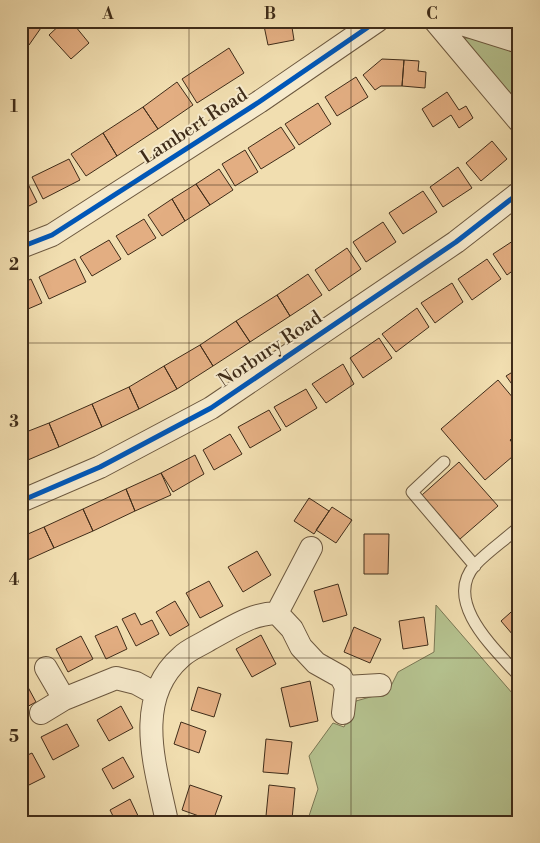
<svg xmlns="http://www.w3.org/2000/svg" width="540" height="843" viewBox="0 0 540 843" font-family="'Libre Bodoni',serif">
<style>
.green{fill:#b5c28f;stroke:#7a7754}
.building{fill:#e3ae82;stroke:#3f2c19}
.lines{fill:none;stroke-linecap:round;stroke-linejoin:round}
.service-casing{stroke:#6c583f;stroke-width:13}
.minor-casing{stroke:#6c583f;stroke-width:24}
.service{stroke:#f6eacc;stroke-width:11}
.minor{stroke:#f6eacc;stroke-width:22}
.cycleway-casing{stroke:#f6eacc;stroke-width:8}
.cycleway{stroke:#0057b8;stroke-width:5}
.grid{fill:none;stroke:#3f2c19;stroke-width:1;stroke-opacity:0.55}
.labels{text-anchor:middle;dominant-baseline:central;stroke-width:4;stroke-linejoin:round;paint-order:stroke}
.street-label{font-size:19px;fill:#3f2c19;stroke:#f6eacc}
.neatline{fill:none;stroke:#3f2c19;stroke-width:2}
.grid-label{font-size:16px;text-anchor:middle;font-weight:bold;fill:#3f2c19}
</style>
<rect width="100%" height="100%" fill="#f1deb0"/>
<filter id="stains"><feTurbulence type="fractalNoise" baseFrequency=".004" numOctaves="4"/><feColorMatrix values="0 0 0 0 .2 0 0 0 0 .09 0 0 0 0 .02 0 0 0 .5 -.17"/></filter>
<radialGradient id="worn" r=".72"><stop offset=".6" stop-color="#630" stop-opacity="0"/><stop offset="1" stop-color="#630" stop-opacity=".3"/></radialGradient>
<path class="green" d="M465,38H475L519,53V107L464,45Z
M436,605L519,701V822H307L318,789L309,756L333,723L344,727L356,701L388,692L398,672L434,652Z"/>
<path class="building" d="M21,21H37L43,25L29,45L21,39Z
M64,21H71L89,43L71,59L49,35Z
M263,21H291L294,40L268,45Z
M229,48L244,73L197,103L182,79Z
M382,59L404,60L402,86H381L375,90L363,75Z
M404,60L419,61L418,71L426,72L425,88L402,86Z
M356,77L368,97L337,116L325,97Z
M177,82L193,105L158,129L143,107Z
M447,92L459,110L466,106L473,118L459,128L451,115L433,127L422,109Z
M318,103L331,124L299,145L285,124Z
M143,107L158,129L117,156L103,133Z
M281,127L295,148L261,169L248,148Z
M103,133L117,156L86,176L71,154Z
M492,141L507,159L481,181L466,163Z
M245,150L258,172L235,186L222,164Z
M69,159L80,180L43,199L32,177Z
M458,167L472,188L443,207L430,187Z
M219,169L233,190L210,205L196,184Z
M26,180L37,202L21,210V183Z
M196,184L210,205L185,221L172,199Z
M423,191L437,212L403,234L389,213Z
M172,199L185,221L162,236L148,215Z
M144,219L156,238L128,255L116,236Z
M383,222L396,242L366,262L353,242Z
M519,237V266L507,275L493,254Z
M109,240L121,259L92,276L80,257Z
M347,248L361,269L329,291L315,270Z
M75,259L86,282L49,299L39,277Z
M487,259L501,279L472,300L458,279Z
M308,274L322,295L290,316L277,295Z
M31,279L42,303L21,312V284Z
M452,283L463,302L435,323L421,303Z
M277,295L290,316L250,342L236,321Z
M417,308L429,327L396,352L382,334Z
M236,321L250,342L213,366L200,345Z
M379,338L392,358L363,378L350,358Z
M200,345L213,366L177,389L164,366Z
M343,364L354,384L326,403L312,384Z
M164,366L177,389L139,409L129,387Z
M519,368V394L506,376Z
M498,380L519,405V433L510,440L519,451L485,480L441,429Z
M129,387L139,409L102,427L92,404Z
M306,389L317,408L286,427L274,407Z
M92,404L102,427L59,447L49,423Z
M269,410L281,430L250,448L238,427Z
M49,423L59,447L23,462L21,434Z
M230,434L242,454L214,470L203,450Z
M195,455L204,474L173,492L161,473Z
M459,462L498,506L460,539L422,495Z
M161,473L171,495L135,511L126,489Z
M126,489L135,511L93,531L83,509Z
M309,498L329,511L314,534L294,521Z
M332,507L352,520L336,543L316,530Z
M83,509L93,531L54,548L44,527Z
M44,527L54,548L21,563V537Z
M364,534H389L388,574H364Z
M257,551L271,575L243,592L228,567Z
M209,581L223,606L200,618L186,593Z
M338,584L347,615L323,622L314,591Z
M175,601L189,625L170,636L156,612Z
M519,605V642L501,621Z
M135,613L141,625L152,620L159,634L136,646L122,619Z
M424,617L428,645L403,649L399,621Z
M117,626L127,649L106,659L95,636Z
M354,627L381,639L370,663L344,652Z
M261,635L276,664L252,677L236,649Z
M81,636L93,659L68,672L56,649Z
M23,678L36,702L21,710V679Z
M310,681L318,721L290,727L281,688Z
M198,687L221,694L214,717L191,710Z
M121,706L133,728L109,741L97,720Z
M181,722L206,731L199,753L174,744Z
M67,724L79,746L53,760L41,737Z
M266,739L292,742L288,774L263,772Z
M32,753L45,777L23,788L21,758Z
M123,757L134,777L113,789L102,769Z
M190,785L222,796L213,821L182,810Z
M269,785L295,788L292,819L266,816Z
M130,799L141,822H116L110,810Z"/>
<g class="lines">
<g class="service-casing">
<path id="service" d="M444,462L412,492L475,566
M519,527C505,540 488,551 475,565C442,602 496,650 519,676"/>
</g>
<g class="minor-casing">
<path id="minor" d="M435,21L519,121
M452,21L519,42
M21,247L52,235L259,102L377,21
M21,501L100,467L211,408L456,242L519,193
M277,613L311,548
M346,687L380,685
M64,699L116,678L136,683L156,694
M41,713L64,699L46,668
M167,822C156,768 132,700 181,657C189,649 201,645 210,639C233,627 250,614 277,613L292,629L301,647L316,663L341,677L346,687L343,713"/>
</g>
<use href="#service" class="service"/>
<use href="#minor" class="minor"/>
<g class="cycleway-casing">
<path id="cycleway" d="M21,247L52,235L259,102L377,21
M21,501L100,467L211,408L456,242L519,193"/>
</g>
<use href="#cycleway" class="cycleway"/>
</g>
<path class="grid" d="M189,21V822M351,21V822M21,185H519M21,343H519M21,500H519M21,658H519"/>
<g class="labels">
<g class="street-label">
<text transform="translate(194 126) rotate(-33)">Lambert Road</text>
<text transform="translate(270 349) rotate(-34)">Norbury Road</text>
</g>
</g>
<rect width="540" height="843" fill="none" stroke="#f1deb0" stroke-width="55"/>
<rect x="28" y="28" width="484" height="788" class="neatline"/>
<g class="grid-label">
<text x="108" y="19">A</text>
<text x="270" y="19">B</text>
<text x="432" y="19">C</text>
<text x="14" y="112">1</text>
<text x="14" y="270">2</text>
<text x="14" y="427">3</text>
<text x="14" y="585">4</text>
<text x="14" y="742">5</text>
</g>
<rect width="100%" height="100%" filter="url(#stains)"/>
<rect width="100%" height="100%" fill="url(#worn)"/>
</svg>
